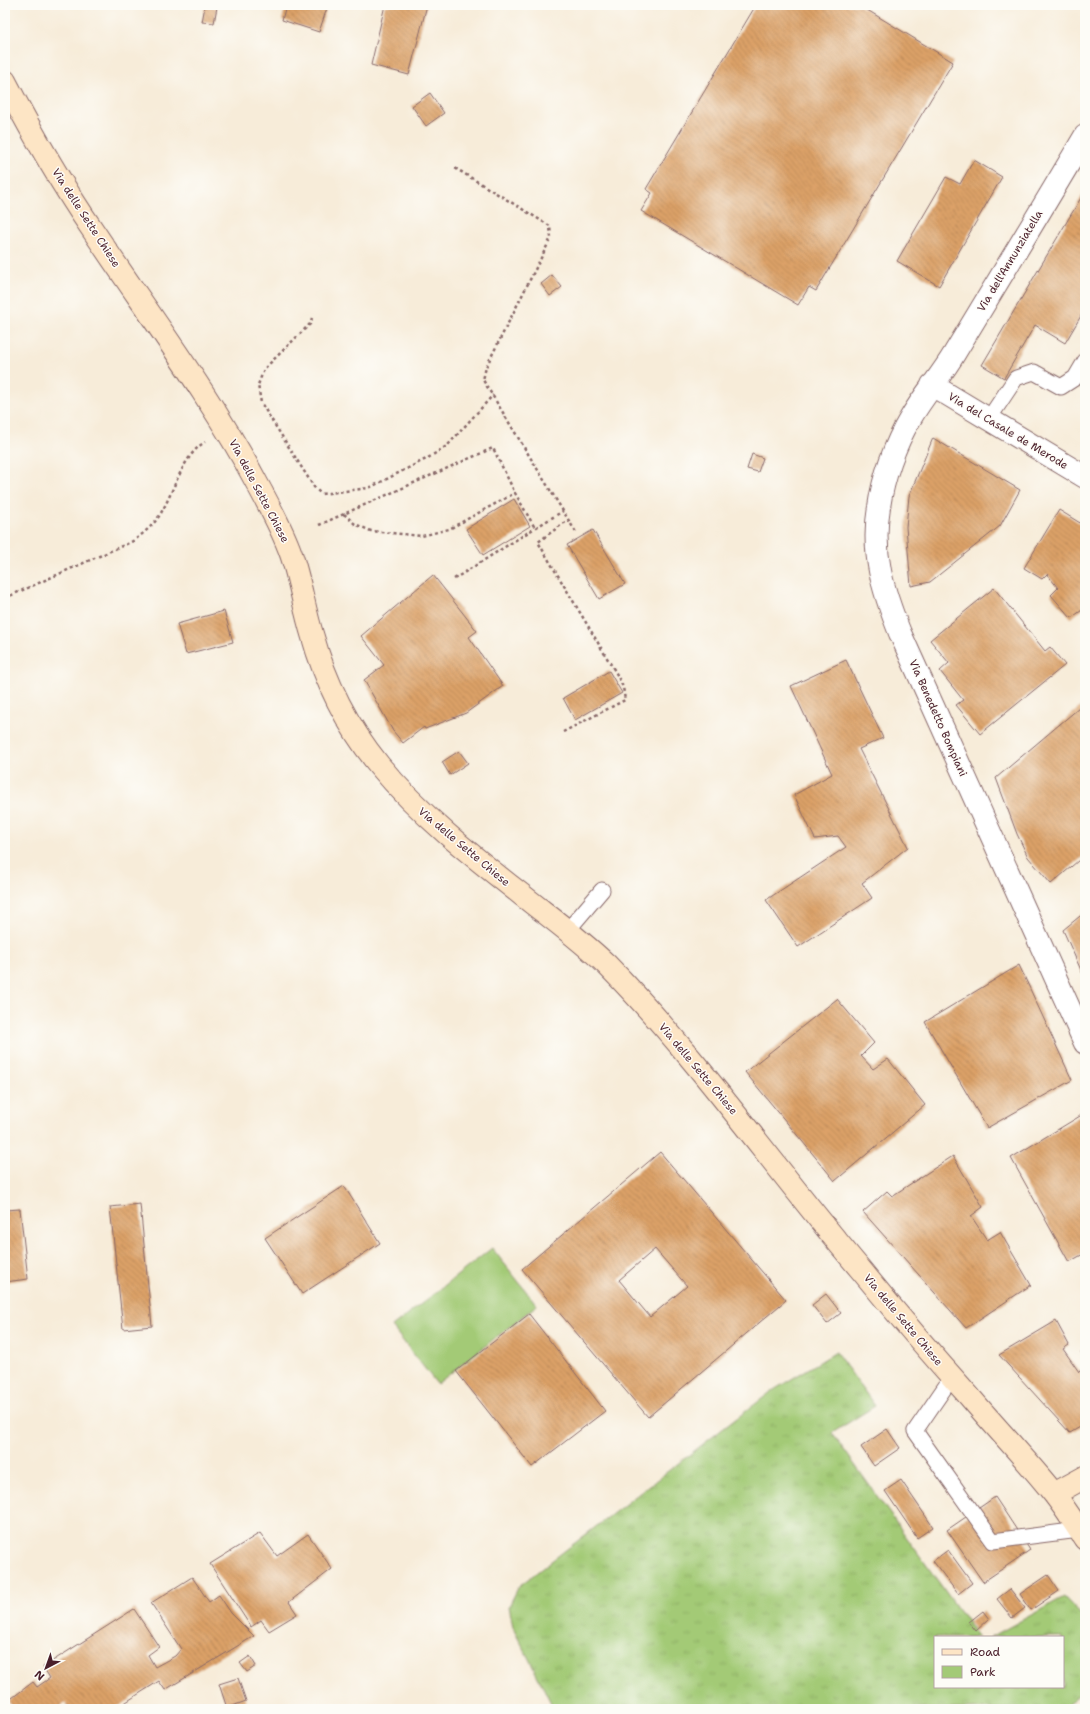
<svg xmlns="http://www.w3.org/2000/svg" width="1090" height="1714" viewBox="0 0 1090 1714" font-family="'Shantell Sans',sans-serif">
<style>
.grass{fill:url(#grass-tufts);stroke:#767450}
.park{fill:#a3ca76;stroke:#767450}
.building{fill:url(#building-back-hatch);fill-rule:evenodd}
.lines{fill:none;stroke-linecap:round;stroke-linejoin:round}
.lane-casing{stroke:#876768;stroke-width:17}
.street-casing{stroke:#876768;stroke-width:24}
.secondary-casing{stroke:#876768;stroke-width:24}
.path{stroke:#876768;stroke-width:2.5;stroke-dasharray:3 3;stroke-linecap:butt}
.lane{stroke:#fff;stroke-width:15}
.street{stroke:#fff;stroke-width:22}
.secondary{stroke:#fde5c5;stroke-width:22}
.labels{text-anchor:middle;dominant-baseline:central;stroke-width:3;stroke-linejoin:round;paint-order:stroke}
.street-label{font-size:11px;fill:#4a1f2b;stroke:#fdfcf7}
</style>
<defs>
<pattern id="grass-tufts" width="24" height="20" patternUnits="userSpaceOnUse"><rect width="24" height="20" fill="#a3ca76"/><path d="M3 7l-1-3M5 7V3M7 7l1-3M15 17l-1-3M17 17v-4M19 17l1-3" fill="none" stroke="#8ead66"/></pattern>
<pattern id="building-back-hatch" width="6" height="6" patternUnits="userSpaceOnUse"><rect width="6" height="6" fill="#dca167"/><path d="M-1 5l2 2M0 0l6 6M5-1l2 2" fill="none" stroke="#b48355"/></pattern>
</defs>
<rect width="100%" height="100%" fill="#fdfcf7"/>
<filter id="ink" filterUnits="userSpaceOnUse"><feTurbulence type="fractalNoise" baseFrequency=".025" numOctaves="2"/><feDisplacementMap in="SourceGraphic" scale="8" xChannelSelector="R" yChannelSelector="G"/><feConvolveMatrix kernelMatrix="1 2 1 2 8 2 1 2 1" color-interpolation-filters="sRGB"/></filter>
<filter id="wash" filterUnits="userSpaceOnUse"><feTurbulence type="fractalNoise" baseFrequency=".012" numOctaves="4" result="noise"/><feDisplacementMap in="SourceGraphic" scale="16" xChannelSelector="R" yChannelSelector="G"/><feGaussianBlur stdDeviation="0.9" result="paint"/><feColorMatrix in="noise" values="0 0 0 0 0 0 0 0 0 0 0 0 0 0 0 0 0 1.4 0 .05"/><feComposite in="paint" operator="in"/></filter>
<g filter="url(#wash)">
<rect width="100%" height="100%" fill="#f7ecd9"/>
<path class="grass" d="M836,1352L875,1406L832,1433L978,1637H935V1687H1063V1637H991L1064,1597L1085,1619V1689L1063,1709H554L513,1627L509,1606L519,1586L772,1391Z"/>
<path class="park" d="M492,1248L537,1305L437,1384L392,1327Z"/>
<g id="blocks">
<path class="building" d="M286,5H328L319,32L282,20Z
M385,5H427L409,75L371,65Z
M756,5H859L953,62L816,291L809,287L798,305L641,211L652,193L646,189Z
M205,6L217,7L214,23L202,22Z
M430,93L444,113L426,126L412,106Z
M974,160L1002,177L939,286L897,261L946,177L960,184Z
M1085,191V309L1065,343L1035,325L1004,378L982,365Z
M552,275L562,287L550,296L541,284Z
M933,438L1020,490L1000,526L930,582L911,586L906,527L909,496Z
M752,454L763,458L758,472L747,469Z
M514,499L530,526L483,555L466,529Z
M1059,510L1085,526V608L1071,618L1051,595L1058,588L1047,574L1042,579L1024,568Z
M593,530L625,584L599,599L567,545Z
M433,575L477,631L469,637L503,686L466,713L425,729L424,727L403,743L393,731L364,680L384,665L361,636Z
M994,588L1045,651L1050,647L1065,665L980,734L956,705L963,700L940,671L949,663L930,640Z
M224,611L233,642L186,654L177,624Z
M846,660L883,738L859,749L908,847L862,883L872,898L798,947L766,900L846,847L838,836L815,839L794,795L832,774L791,686Z
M609,671L622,693L575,720L563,698Z
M1085,703V855L1051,884L1028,857L1017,834L996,778Z
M459,751L468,763L450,775L442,762Z
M1085,912V979L1063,930Z
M1019,965L1072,1080L987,1128L925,1022Z
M837,999L874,1043L861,1056L873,1069L888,1059L925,1105L835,1181L745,1072Z
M1085,1113V1253L1069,1262L1011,1158Z
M660,1152L786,1300L648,1417L522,1269ZM655,1249L687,1286L650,1317L619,1280Z
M953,1156L983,1207L971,1216L987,1240L1000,1232L1031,1285L966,1328L863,1212L887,1191L892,1196Z
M344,1186L380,1243L302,1294L265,1238Z
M140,1204L152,1326L123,1329L110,1207Z
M20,1209L28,1279L5,1282V1210Z
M826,1294L841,1313L827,1324L812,1305Z
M529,1314L605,1411L532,1467L456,1371Z
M1056,1321L1069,1345L1063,1349L1079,1372L1085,1367V1424L1070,1433L999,1355Z
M1085,1350V1362L1081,1352Z
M887,1429L900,1448L874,1466L861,1447Z
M901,1480L933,1527L917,1538L885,1491Z
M995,1497L1030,1550L983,1582L947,1530Z
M260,1533L277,1556L308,1534L332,1569L289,1602L297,1614L269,1631L261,1620L251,1627L210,1564Z
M948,1550L972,1583L958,1594L933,1561Z
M1048,1575L1059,1591L1031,1610L1020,1594Z
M192,1577L209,1602L219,1595L231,1613L254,1636L165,1690L159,1681L115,1709H69L66,1703L58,1709H14L8,1701L33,1682L37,1687L50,1678L43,1667L134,1609L159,1647L148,1655L155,1667L175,1656L181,1649L151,1603Z
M1010,1589L1025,1608L1012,1618L997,1599Z
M983,1611L989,1619L976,1631L969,1622Z
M250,1656L256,1666L247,1672L240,1663Z
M238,1678L246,1701L227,1708L219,1684Z"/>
</g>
</g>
<g filter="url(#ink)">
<use href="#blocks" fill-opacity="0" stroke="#876768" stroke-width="1"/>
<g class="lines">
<g class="lane-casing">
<path id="lane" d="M988,420L1016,378L1034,372L1061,387L1075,378L1085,361
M568,930L602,890
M952,1377L915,1431L993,1541L1079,1530"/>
</g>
<g class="street-casing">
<path id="street" d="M1085,136C1042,209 998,281 954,354C941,376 923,396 910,419C895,444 883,478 879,507C871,553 883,591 900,633L1085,1043
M932,385L1085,477"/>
</g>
<g class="secondary-casing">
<path id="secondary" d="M5,81C32,133 61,184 94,232C150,316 212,398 259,487C271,509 283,531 291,554C300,580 304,608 312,634C325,681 348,727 379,765C420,815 471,855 522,895C552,919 579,938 607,965C700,1060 775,1169 861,1270C896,1313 932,1355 969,1396C997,1429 1027,1460 1054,1494C1065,1508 1075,1524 1085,1539
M1054,1494L1085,1477"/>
</g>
<path class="path" d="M455,168L550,226L551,238L486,367L483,380L577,534
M312,318L310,324L264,369L258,385L261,403L314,487L321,494L369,488L428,458L448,445L493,395
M344,514L355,524L371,531L422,536L449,529L515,493L535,528L563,511
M319,525L493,448L515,493
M454,579L535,528
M5,598L133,541C144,533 154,525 161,513C174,491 183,455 205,442
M563,732L625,700L623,687L616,673L538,542L568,520"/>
<use href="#lane" class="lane"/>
<use href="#street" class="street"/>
<use href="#secondary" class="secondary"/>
</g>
</g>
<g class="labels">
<g class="street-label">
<text transform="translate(86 218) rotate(57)">Via delle Sette Chiese</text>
<text transform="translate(1010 261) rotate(-59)">Via dell'Annunziatella</text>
<text transform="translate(1008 431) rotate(31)">Via del Casale de Merode</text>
<text transform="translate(259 491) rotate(62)">Via delle Sette Chiese</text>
<text transform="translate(938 718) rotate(66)">Via Benedetto Bompiani</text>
<text transform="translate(464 847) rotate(40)">Via delle Sette Chiese</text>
<text transform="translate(698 1069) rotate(50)">Via delle Sette Chiese</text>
<text transform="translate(903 1320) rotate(50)">Via delle Sette Chiese</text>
</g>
</g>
<rect width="1090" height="1714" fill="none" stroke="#fdfcf7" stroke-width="20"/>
<rect x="934" y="1636" width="130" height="52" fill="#fdfcf7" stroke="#b5a4a5"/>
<rect x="942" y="1649" width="20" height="6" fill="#fde5c5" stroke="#b5a4a5"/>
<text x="970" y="1656" font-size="12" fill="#4a1f2b">Road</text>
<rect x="942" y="1666" width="20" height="12" fill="#a3ca76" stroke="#b5a4a5"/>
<text x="970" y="1676" font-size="12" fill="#4a1f2b">Park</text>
<g transform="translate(46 1668) rotate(221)" stroke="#fdfcf7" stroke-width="3" paint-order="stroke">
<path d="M0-3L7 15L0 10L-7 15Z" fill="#4a1f2b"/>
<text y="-6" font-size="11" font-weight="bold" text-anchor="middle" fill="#4a1f2b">N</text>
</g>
</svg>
